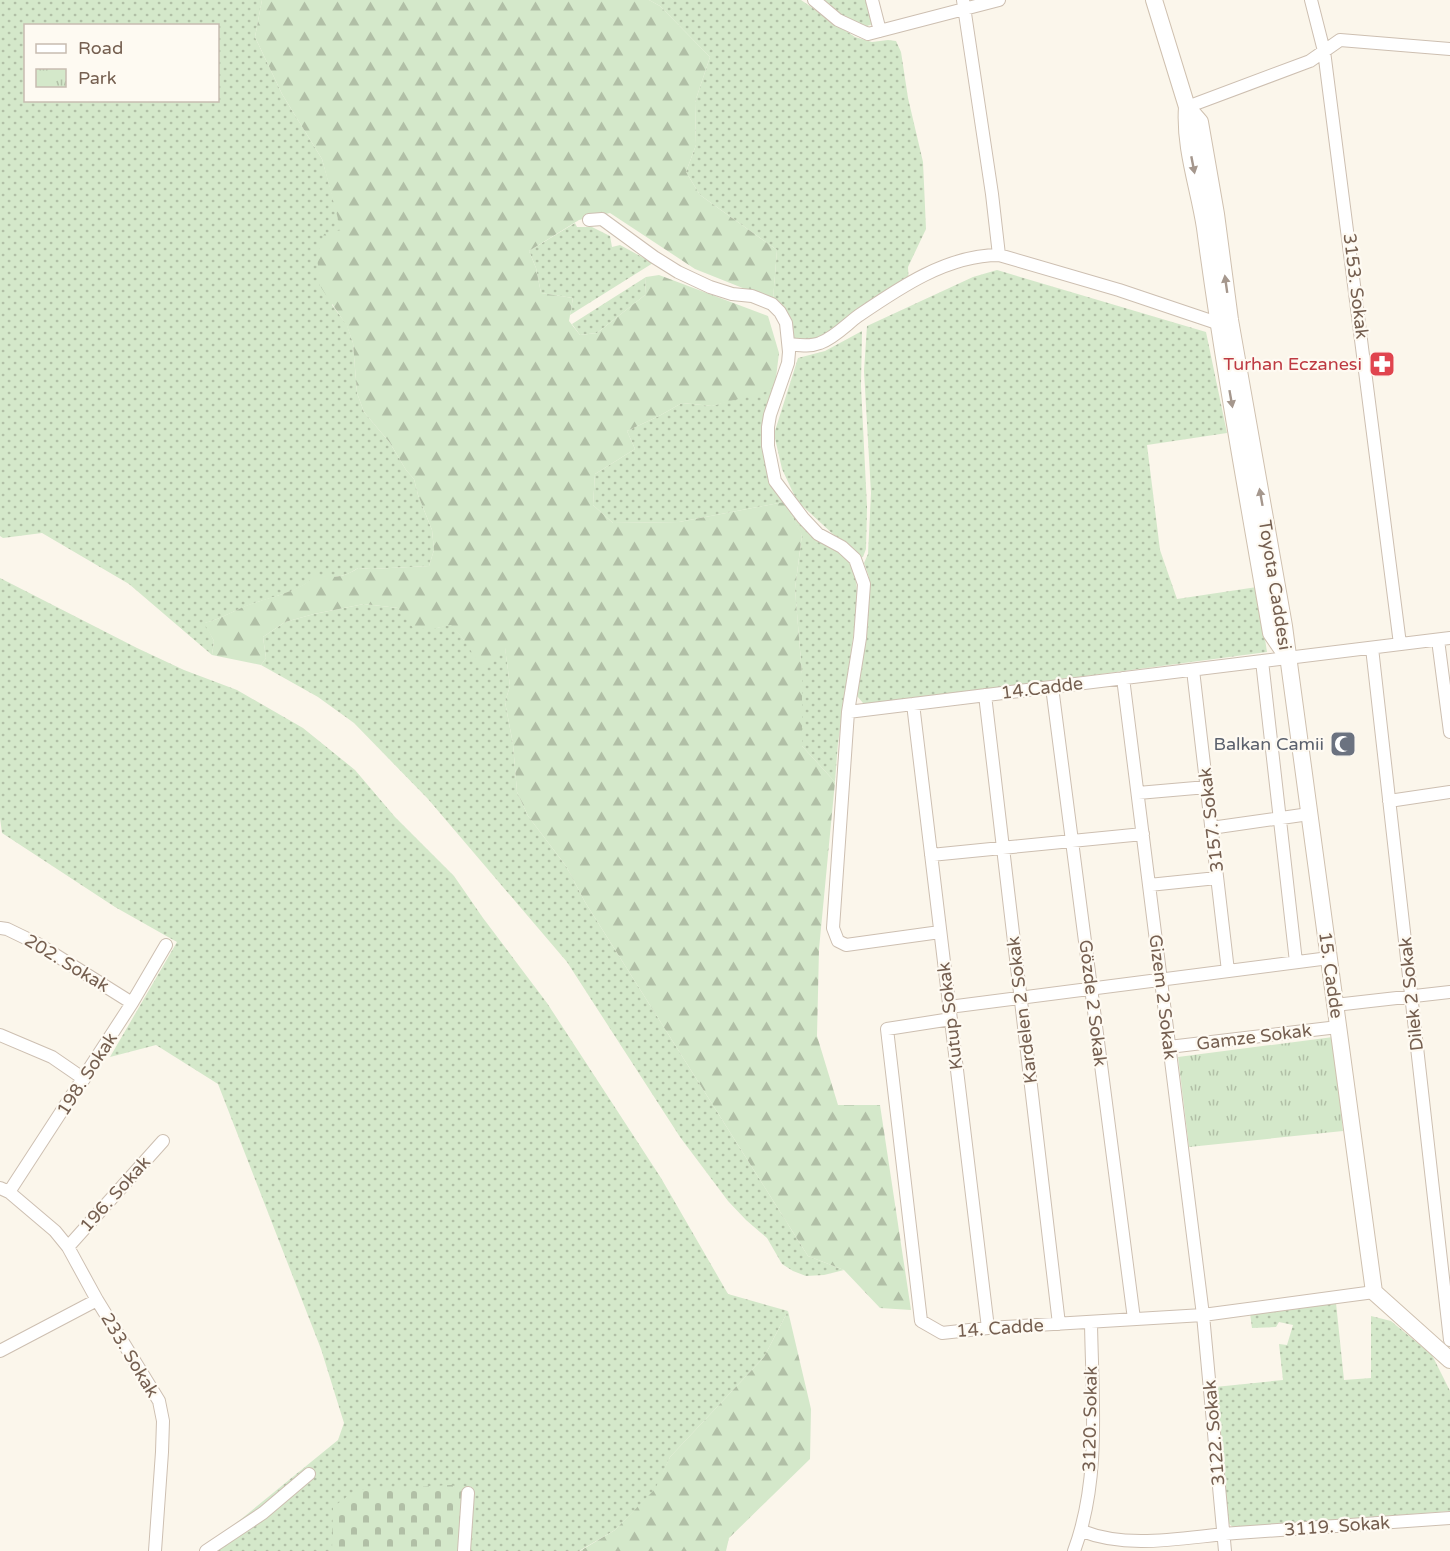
<svg xmlns="http://www.w3.org/2000/svg" width="1450" height="1551" viewBox="0 0 1450 1551" font-family="'Varela Round',sans-serif">
<style>
.grass{fill:url(#grass-dots);fill-rule:evenodd}
.forest{fill:url(#forest-firs)}
.cemetery{fill:url(#cemetery-stones)}
.park{fill:url(#park-tufts)}
.lines{fill:none;stroke-linecap:round;stroke-linejoin:round}
.street-casing{stroke:#cdbfb1;stroke-width:14}
.secondary-casing{stroke:#cfc0af;stroke-width:18}
.street{stroke:#fff;stroke-width:12}
.secondary{stroke:#fff;stroke-width:16}
.oneway{fill:#a5978d}
.labels{text-anchor:middle;dominant-baseline:central;stroke-width:4.5;stroke-linejoin:round;paint-order:stroke}
.street-label{font-size:18px;fill:#755f50;stroke:#fefaf2}
.health-label{font-size:18px;fill:#be3a42;stroke:#fefaf2;text-anchor:end}
.worship-label{font-size:18px;fill:#5b616d;stroke:#fefaf2;text-anchor:end}
</style>
<defs>
<pattern id="grass-dots" width="8" height="8" patternUnits="userSpaceOnUse" patternTransform="scale(1.5)"><rect width="8" height="8" fill="#d4e8ca"/><path d="M2 2h.1M6 6h.1" fill="none" stroke="#b1bfa6" stroke-width="1.8" stroke-linecap="round"/></pattern>
<pattern id="forest-firs" width="22" height="20" patternUnits="userSpaceOnUse" patternTransform="scale(1.5)"><rect width="22" height="20" fill="#d4e8ca"/><path d="M5 1l3.5 6h-7zM16 11l3.5 6h-7z" fill="#b1bfa6"/></pattern>
<pattern id="cemetery-stones" width="16" height="16" patternUnits="userSpaceOnUse" patternTransform="scale(1.5)"><rect width="16" height="16" fill="#d4e8ca"/><path d="M2 7V4a2 2 0 0 1 4 0v3zM10 15v-3a2 2 0 0 1 4 0v3z" fill="#b1bfa6"/></pattern>
<pattern id="park-tufts" width="24" height="20" patternUnits="userSpaceOnUse" patternTransform="scale(1.5)"><rect width="24" height="20" fill="#d4e8ca"/><path d="M3 7l-1-3M5 7V3M7 7l1-3M15 17l-1-3M17 17v-4M19 17l1-3" fill="none" stroke="#b1bfa6"/></pattern>
</defs>
<rect width="100%" height="100%" fill="#fbf6eb"/>
<path class="grass" d="M0,0H262L255,37L282,94L322,159L342,230L332,305L347,325L353,343L357,393L364,412L390,443L406,470L414,479L418,495L432,530L434,550L429,566L371,569L358,568C344,578 333,578 316,576C296,595 265,597 239,609C226,615 219,619 205,623L214,641L212,655L129,584L42,533L3,538L0,536ZM26,26H218V100H26Z
M649,0H801L855,37L872,42L888,40L896,41L901,52L908,98L923,162L926,229L908,267L909,287L825,343L794,340L790,323L773,300L777,250L700,195L686,172L696,145L695,102L710,57L660,6Z
M818,0H866L873,24L864,27L839,16Z
M575,223L577,227H592L610,236L612,247L620,245L653,263L570,315L573,298L541,293L536,268L529,251Z
M997,270L1206,332L1227,433L1147,445L1160,550L1177,599L1257,587L1267,652L868,705L863,703L857,696L868,599L869,577L864,563L868,554L871,493L864,371L867,326L973,277Z
M646,277L645,295L597,333L580,335L572,324Z
M862,331L861,386L867,507L866,549L863,557L859,558L797,501L782,469L774,434L798,358L825,351Z
M775,386L772,404L775,482L855,568L858,603L838,743L835,782L802,746V674L795,589L802,535L784,502L679,522L613,523L593,505L595,474L635,449L627,431L659,416L682,403L712,406Z
M0,578L137,648L184,670L237,690L303,728L355,770L395,817L454,876L483,918L547,1003L661,1178L728,1294L788,1311L764,1357L670,1457L656,1489L615,1530L579,1551H202L338,1440L344,1423L321,1349L218,1084L156,1045L110,1057L177,942L115,907L2,833L0,818Z
M364,604L398,608L437,628L451,624L464,640L505,647L510,686L505,702L513,744L517,792L528,816L566,866L585,902L808,1256L844,1270L824,1275L806,1276L793,1271L782,1264L767,1238L746,1220L728,1201L680,1137L567,962L428,799L354,723L318,697L261,665L266,658L263,637L285,622L314,614Z
M1336,1303L1344,1380L1371,1378V1316L1391,1321L1432,1355L1450,1391V1511L1234,1528L1228,1523L1215,1387L1283,1380L1279,1344L1287,1345L1293,1325L1279,1322L1276,1327L1252,1328L1250,1313Z"/>
<path class="forest" d="M262,0H649L660,6L710,57L695,102L696,145L686,172L700,195L777,250L773,300L695,269L610,213L579,220L529,251L536,268L541,293L573,298L569,321L580,335L597,333L645,295L646,277L659,275L768,316L779,353L775,386L765,392L712,406L682,403L659,416L627,431L635,449L595,474L593,505L613,523L679,522L784,502L802,534L795,589L802,674V746L835,782L819,949L817,1036L838,1105H880L911,1310L880,1308L844,1270L808,1256L585,902L566,866L528,816L517,792L513,744L505,702L510,686L505,648L481,667L464,640L451,625L437,628L414,629L398,608L364,604L314,614L285,622L263,637L266,658L261,665L212,655L214,641L204,623C220,619 225,615 239,609C264,597 296,595 316,575C333,578 344,578 358,568L371,569L429,566L434,550L432,530L418,495L414,479L406,470L390,443L364,412L357,393L353,343L347,326L320,286L317,256L324,234L341,230L322,159L282,94L255,37Z
M788,1311L811,1409L810,1459L729,1538L726,1551H580L615,1530L655,1489L670,1457L764,1357Z"/>
<path class="cemetery" d="M452,1485L468,1493L462,1551H332L333,1507L356,1490Z"/>
<path class="park" d="M1333,1037L1343,1131L1189,1147L1178,1057Z"/>
<g class="lines">
<g class="street-casing">
<path id="street" d="M814,0L838,20L868,34L999,0
M872,0L880,31
M963,0L992,194L999,255L1119,290L1217,323L1225,321
M1311,0L1324,51L1400,644
M1187,107L1310,61L1340,40L1450,49
M589,220L602,219L654,257L678,272L710,287L732,294L752,296L772,304L780,312L786,323L789,352L788,363L770,415L768,427V446L775,481L803,518L818,534L842,547L855,559L864,584L860,638L848,712L833,928L838,941L846,945L940,932
M789,344C799,345 810,347 820,343C834,338 846,325 858,316C899,288 947,255 999,255
M1438,640L1450,732
M1372,648L1450,1340
M1262,661L1296,962
M1193,670L1228,971
M1123,678L1203,1315L1225,1551
M1052,687L1134,1319
M985,695L1059,1324
M913,704L988,1328
M848,712L1450,638
M1138,793L1207,787
M1389,801L1450,792
M1211,828L1309,814
M931,855L1143,834
M1149,885L1217,878
M0,928L7,929L38,944L132,1003
M1335,1005L1450,992
M949,1007L1329,958
M951,1019L887,1029L921,1321L942,1333L988,1328L1203,1315L1374,1292
M0,1035L52,1057L84,1079
M1169,1047L1338,1027
M0,1188L9,1192L132,1003L166,945
M9,1192L55,1231L68,1247L97,1300L159,1401L163,1421L162,1452L155,1551
M68,1247L163,1141
M0,1351L97,1300
M1082,1531C1130,1550 1185,1537 1236,1533C1307,1528 1379,1523 1450,1518
M206,1551L263,1513L309,1474
M464,1551L468,1493
M1074,1551C1101,1479 1092,1398 1091,1322"/>
</g>
<g class="secondary-casing">
<path id="secondary" d="M1154,0L1187,107C1184,148 1199,188 1205,228C1223,364 1248,498 1271,633L1286,655
M1187,107L1200,122L1216,214L1230,320L1284,626L1374,1292L1450,1360"/>
</g>
<use href="#street" class="street"/>
<use href="#secondary" class="secondary"/>
</g>
<defs><path id="oneway-solid" d="M-6-.8H1V-3.2L6.5 0L1 3.2V.8H-6Z" transform="scale(1.5)"/></defs>
<g class="oneway">
<use href="#oneway-solid" transform="translate(1193 165) rotate(79)"/>
<use href="#oneway-solid" transform="translate(1226 284) rotate(-98)"/>
<use href="#oneway-solid" transform="translate(1231 399) rotate(80)"/>
<use href="#oneway-solid" transform="translate(1261 497) rotate(-100)"/>
</g>
<defs>
<g id="pharmacy-square" transform="scale(1.35)"><rect x="-9" y="-9" width="18" height="18" rx="4" fill="#e0444e" stroke="#fefaf2"/><path d="M-2-6h4v4h4v4h-4v4h-4v-4h-4v-4h4Z" fill="#fff"/></g>
<g id="mosque-square" transform="scale(1.35)"><rect x="-9" y="-9" width="18" height="18" rx="4" fill="#6b7280" stroke="#fefaf2"/><path d="M3.5-4.9A6 6 0 1 0 3.5 4.9A5 5 0 1 1 3.5-4.9Z" fill="#fff"/></g>
</defs>
<g fill-rule="evenodd">
<use href="#pharmacy-square" x="1382" y="364"/>
<use href="#mosque-square" x="1343" y="744"/>
</g>
<g class="labels">
<g class="street-label">
<text transform="translate(1356 286) rotate(83)">3153. Sokak</text>
<text transform="translate(1275 585) rotate(81)">Toyota Caddesi</text>
<text transform="translate(1042 688) rotate(-7)">14.Cadde</text>
<text transform="translate(1211 820) rotate(-97)">3157. Sokak</text>
<text transform="translate(67 963) rotate(31)">202. Sokak</text>
<text transform="translate(1331 975) rotate(82)">15. Cadde</text>
<text transform="translate(1411 994) rotate(-96)">Dilek 2 Sokak</text>
<text transform="translate(1163 997) rotate(83)">Gizem 2 Sokak</text>
<text transform="translate(1093 1003) rotate(83)">Gözde 2 Sokak</text>
<text transform="translate(1022 1010) rotate(-97)">Kardelen 2 Sokak</text>
<text transform="translate(950 1016) rotate(-97)">Kutup Sokak</text>
<text transform="translate(1254 1037) rotate(-7)">Gamze Sokak</text>
<text transform="translate(87 1074) rotate(-57)">198. Sokak</text>
<text transform="translate(115 1194) rotate(-48)">196. Sokak</text>
<text transform="translate(1000 1328) rotate(-4)">14. Cadde</text>
<text transform="translate(130 1355) rotate(59)">233. Sokak</text>
<text transform="translate(1090 1419) rotate(-89)">3120. Sokak</text>
<text transform="translate(1214 1433) rotate(-95)">3122. Sokak</text>
<text transform="translate(1337 1526) rotate(-4)">3119. Sokak</text>
</g>
<g class="health-label">
<text x="1362" y="364">Turhan Eczanesi</text>
</g>
<g class="worship-label">
<text x="1324" y="744">Balkan Camii</text>
</g>
</g>
<rect x="24" y="24" width="195" height="78" fill="#fefaf2" stroke="#c7bcb1" stroke-width="1.5"/>
<rect x="36" y="44" width="30" height="9" fill="#ffffff" stroke="#c7bcb1" stroke-width="1.5"/>
<text x="78" y="54" font-size="18" fill="#755f50">Road</text>
<rect x="36" y="69" width="30" height="18" fill="url(#park-tufts)" stroke="#c7bcb1" stroke-width="1.5"/>
<text x="78" y="84" font-size="18" fill="#755f50">Park</text>
</svg>
